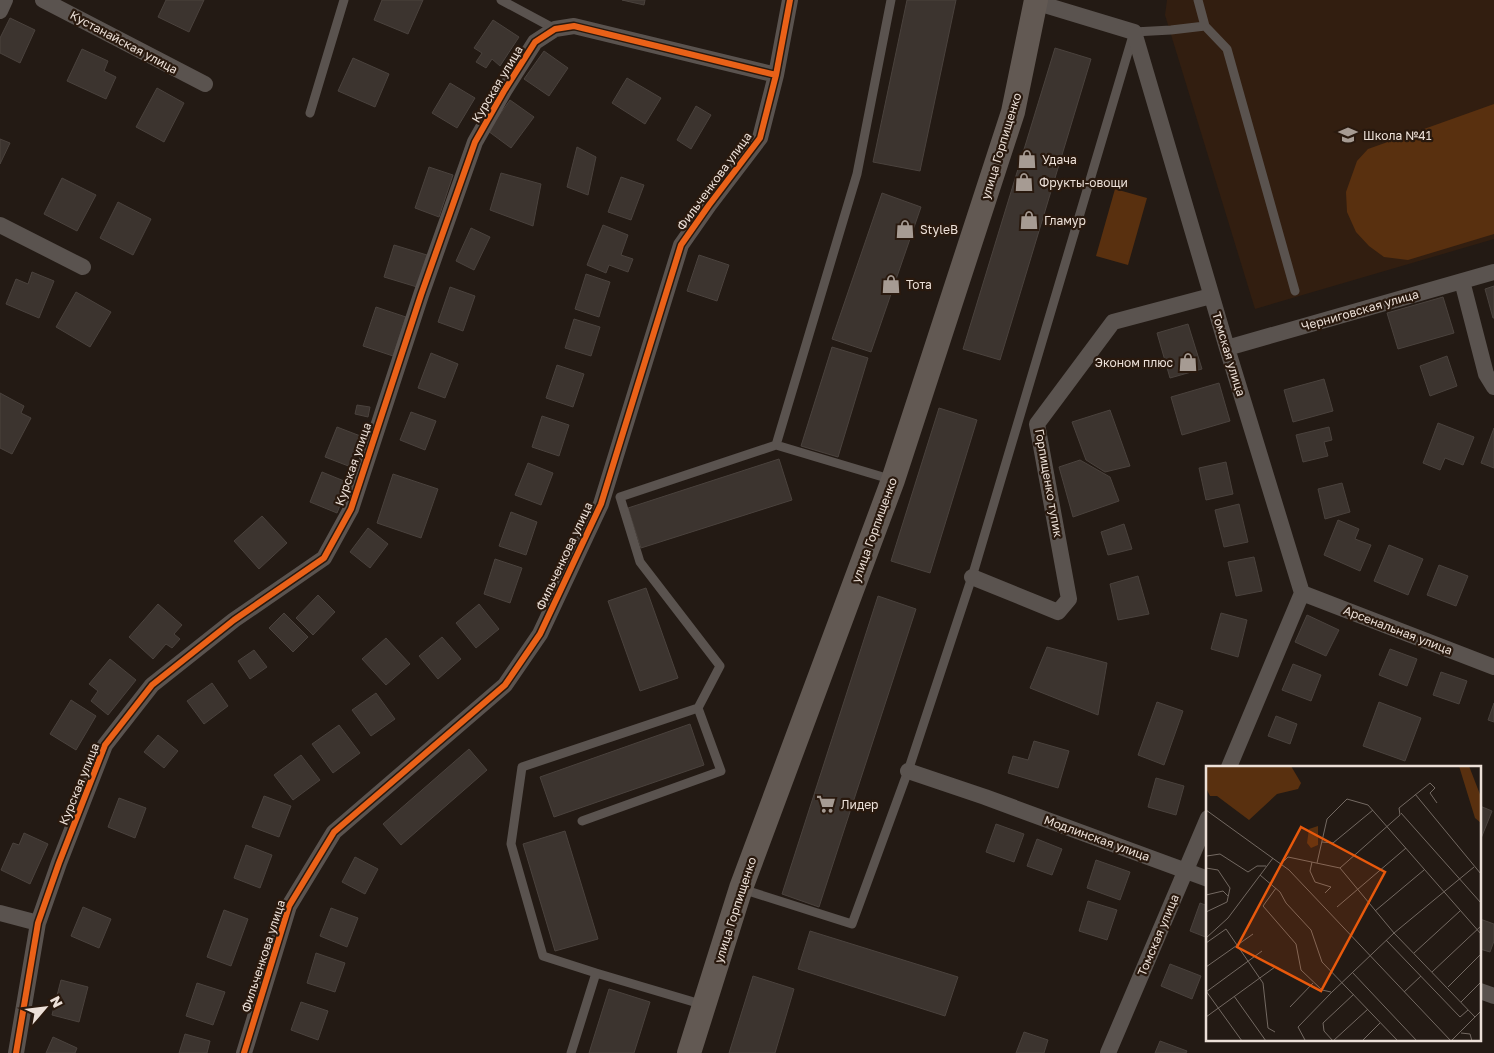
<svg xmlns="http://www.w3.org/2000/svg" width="1494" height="1053" viewBox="0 0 1494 1053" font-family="'Golos Text',sans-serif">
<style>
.built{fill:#321e10}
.green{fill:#59300f}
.building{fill:#3c342f;stroke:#4a423d}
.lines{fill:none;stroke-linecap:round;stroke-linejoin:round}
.lane{stroke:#5a534f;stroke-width:9}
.street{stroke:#5a534f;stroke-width:16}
.secondary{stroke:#625953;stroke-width:24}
.cycleway-casing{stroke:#29190e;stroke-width:9}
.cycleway{stroke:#ea6118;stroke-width:6}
.labels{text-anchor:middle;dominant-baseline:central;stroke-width:4.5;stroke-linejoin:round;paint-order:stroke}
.street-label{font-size:12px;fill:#ece0d8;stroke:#29190e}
.poi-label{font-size:12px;fill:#ece0d8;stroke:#29190e;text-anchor:start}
.inset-road{fill:none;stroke:#736962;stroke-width:1}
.view{fill:#e8590c;fill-opacity:0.15;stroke:#e8590c;stroke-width:2.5}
.inset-edge{fill:none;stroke:#ece0d8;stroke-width:2.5}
</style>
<rect width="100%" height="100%" fill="#231a14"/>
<path class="built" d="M1167,0H1494V239L1255,309L1165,15Z"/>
<path class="green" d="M1494,104V234L1408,260L1384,257L1369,246L1356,232L1347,212L1346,192L1357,161L1368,149Z
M1115,189L1147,198L1128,265L1096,256Z"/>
<path class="building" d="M166,0H204L189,32L158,17Z
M382,0H423L408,34L374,20Z
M622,0H645L644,5Z
M907,0H956L920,171L873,162Z
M10,18L35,30L20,63L0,53V38Z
M493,20L519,37L500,66L492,59L486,68L476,62L482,53L474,48Z
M1055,48L1091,59L1000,360L963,349Z
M82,49L108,61L104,71L116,77L106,99L67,81Z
M544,51L568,68L549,96L524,79Z
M353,58L389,74L375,107L338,91Z
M627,78L661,98L645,124L612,103Z
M450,83L475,98L457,128L432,113Z
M157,88L184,103L164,142L136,127Z
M510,100L534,117L511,148L488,131Z
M696,106L711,115L691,149L677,140Z
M0,139L10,143L0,164Z
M577,147L596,157L588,195L567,187Z
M429,167L453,175L439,217L415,208Z
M501,173L541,184L533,226L490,210Z
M621,177L644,185L631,220L608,212Z
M62,178L96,195L77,231L44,214Z
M882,193L921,207L871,352L832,339Z
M118,202L151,219L133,255L100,238Z
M603,225L628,235L621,255L633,259L628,272L609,265L606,273L587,265Z
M471,228L490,237L474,270L456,261Z
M394,245L427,255L417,287L384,277Z
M699,255L729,265L717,301L687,291Z
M32,272L54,281L39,318L6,304L16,279L28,284Z
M586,274L610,282L599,317L575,309Z
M1494,286V318H1493L1485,289Z
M450,287L475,296L463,331L438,322Z
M76,292L111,312L90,347L56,327Z
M1443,297L1454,333L1398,349L1387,313Z
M376,307L406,317L393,356L363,346Z
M574,319L600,327L591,356L565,348Z
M1188,324L1202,369L1170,378L1157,333Z
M832,347L868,358L838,457L801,446Z
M431,353L458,364L445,398L418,388Z
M1447,356L1457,386L1430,396L1420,366Z
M557,365L584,374L573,407L546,398Z
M1324,379L1333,411L1293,422L1284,390Z
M1219,383L1230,421L1182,435L1171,397Z
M0,393L24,406L21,413L31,418L12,454L0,448Z
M357,405L370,407L368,417L355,414Z
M939,408L977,420L930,573L891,561Z
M1110,410L1130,466L1105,472L1086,460L1072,422Z
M411,412L436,421L425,450L400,440Z
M542,416L569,425L559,456L532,447Z
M1438,423L1474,437L1463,465L1445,458L1440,470L1423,463Z
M337,427L363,437L351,467L325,457Z
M1329,427L1332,440L1324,442L1328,456L1303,462L1296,435Z
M1494,428V468L1481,463Z
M779,459L792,500L641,548L628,508Z
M1080,460L1110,477L1119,501L1073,517L1059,467Z
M1226,462L1233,494L1206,500L1199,468Z
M528,463L553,473L541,505L515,495Z
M322,472L349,483L337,513L310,502Z
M393,474L438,489L421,538L377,523Z
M1342,483L1350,512L1325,519L1318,489Z
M1239,504L1248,542L1224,547L1215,510Z
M511,512L537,522L526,555L499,546Z
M262,516L287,543L259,569L234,541Z
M1338,520L1359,529L1355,539L1371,545L1360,571L1324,555Z
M1124,524L1132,549L1108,555L1101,532Z
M368,528L388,544L370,568L350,552Z
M1389,545L1423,559L1408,595L1374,581Z
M1254,557L1262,591L1236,596L1228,562Z
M495,559L522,568L510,603L484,594Z
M1439,565L1468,576L1456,606L1427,595Z
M1138,576L1149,614L1118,620L1110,584Z
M646,588L678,678L640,691L608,601Z
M318,595L335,612L313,635L296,618Z
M878,596L916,609L819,907L782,894Z
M158,604L182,625L174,634L180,639L172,648L166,644L153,659L129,637Z
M479,604L499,629L476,648L456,623Z
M284,613L308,637L293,652L269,628Z
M1221,613L1247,620L1238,657L1211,649Z
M1307,615L1339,630L1326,656L1295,642Z
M442,637L461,659L438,679L419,656Z
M386,638L410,664L386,685L362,659Z
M1047,647L1107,663L1098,715L1030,688Z
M1390,649L1417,659L1407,686L1379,675Z
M254,650L267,667L250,679L238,661Z
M110,659L136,680L108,715L91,701L98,691L89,684Z
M1293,664L1321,675L1311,701L1282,690Z
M1441,672L1467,681L1459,704L1433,695Z
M212,683L228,706L204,724L187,701Z
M376,693L395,719L371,736L352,710Z
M71,700L96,716L76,750L50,734Z
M1157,702L1183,711L1164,765L1138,755Z
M1379,702L1421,718L1405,761L1363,746Z
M1494,703V722L1488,720Z
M1276,716L1297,724L1290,744L1268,736Z
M690,724L704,765L554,817L540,777Z
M339,725L360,753L333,773L312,744Z
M158,735L178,751L164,768L144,752Z
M1034,741L1069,751L1058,788L1008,773L1013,756L1028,760Z
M469,749L487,770L401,845L383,824Z
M301,755L320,780L293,800L274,775Z
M1156,778L1184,786L1176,815L1148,807Z
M264,796L291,806L279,837L252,827Z
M119,798L146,808L135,838L108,827Z
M1480,806L1492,811L1480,841Z
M996,824L1024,834L1014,862L986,852Z
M565,831L598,939L555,951L523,844Z
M24,833L48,844L30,884L1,870L13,843L19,845Z
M1037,839L1062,849L1052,875L1027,866Z
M246,845L272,855L260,888L234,878Z
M355,857L378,869L365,894L342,882Z
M1096,860L1130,872L1120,900L1087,888Z
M1088,901L1117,910L1107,940L1079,931Z
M1200,903L1208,906V938L1190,931Z
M83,907L111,919L99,948L71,936Z
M331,908L358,918L347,947L320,936Z
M224,910L248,919L231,966L207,957Z
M1480,919L1494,924V941L1490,952L1480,949Z
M810,931L958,977L945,1016L798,969Z
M316,953L345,963L335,992L307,983Z
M1170,964L1201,976L1192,999L1161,986Z
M753,976L794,989L775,1053H729Z
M61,980L88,987L79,1022L52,1015Z
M197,983L225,992L213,1025L186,1016Z
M609,989L650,1002L634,1053H589Z
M301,1002L328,1011L318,1040L291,1030Z
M1024,1032L1048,1040L1044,1053H1016Z
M185,1034L210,1041L207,1053H179Z
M53,1037L77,1048L75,1053H46Z
M1160,1041L1187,1051L1186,1053H1155Z"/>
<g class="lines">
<path class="lane" d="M501,0L555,29
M891,0L857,174L776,445L893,480
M1198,0L1205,26
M310,113L344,0
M582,821L721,771L698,708
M742,889L852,924L908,771L972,577L1134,32L1171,30L1205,26L1227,49L1295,291
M596,973L704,1005
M571,1053L596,973L543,956L511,844L522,767L698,708L720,666L640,562L620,497L776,445"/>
<path class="street" d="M43,0L205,84
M1035,2L1134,32L1227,348L1302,593L1229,767
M0,11L5,0
M0,225L83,267
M1462,281L1486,374L1494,387
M1227,348L1494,272
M972,577L1058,612L1069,599L1037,424L1113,322L1211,296
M1302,593L1494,667
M908,771L985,797L1208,879
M0,913L38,923
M1480,991L1494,996
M16,1053L38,923L59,863L105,745L152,685L234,620L324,558L351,509L421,295L475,142L504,91L535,42L555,29L574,26L776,75
M244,1053L289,906L334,832L505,685L540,634L601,504L681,245L709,205L760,138L776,75L790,0
M1108,1053L1208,818"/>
<path class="secondary" d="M689,1053L741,888L893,480L1013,112L1036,0"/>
<g class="cycleway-casing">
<path id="cycleway" d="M16,1053L38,923L59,863L105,745L152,685L234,620L324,558L351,509L421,295L475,142L504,91L535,42L555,29L574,26L776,75
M244,1053L289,906L334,832L505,685L540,634L601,504L681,245L709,205L760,138L776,75L790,0"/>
</g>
<use href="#cycleway" class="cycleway"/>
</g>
<defs>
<g id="school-bare" transform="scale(1.5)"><path d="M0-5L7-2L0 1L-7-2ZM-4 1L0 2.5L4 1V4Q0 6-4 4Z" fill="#a69b93" stroke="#29190e" stroke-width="2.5" paint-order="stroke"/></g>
<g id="shop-bare" transform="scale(1.5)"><path d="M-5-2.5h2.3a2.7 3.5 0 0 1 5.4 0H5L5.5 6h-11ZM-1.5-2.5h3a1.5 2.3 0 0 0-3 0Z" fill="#a69b93" stroke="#29190e" stroke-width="2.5" paint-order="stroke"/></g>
<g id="supermarket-bare" transform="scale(1.5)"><path d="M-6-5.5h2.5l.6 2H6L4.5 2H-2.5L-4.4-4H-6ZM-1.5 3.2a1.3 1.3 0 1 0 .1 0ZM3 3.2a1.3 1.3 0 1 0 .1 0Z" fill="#a69b93" stroke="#29190e" stroke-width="2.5" paint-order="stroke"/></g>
</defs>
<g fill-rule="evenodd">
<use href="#school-bare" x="1348" y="135"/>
<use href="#shop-bare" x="1027" y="159"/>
<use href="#shop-bare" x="1024" y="182"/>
<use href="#shop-bare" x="1029" y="220"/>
<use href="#shop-bare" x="905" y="229"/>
<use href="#shop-bare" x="891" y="284"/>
<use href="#shop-bare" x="1188" y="362"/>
<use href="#supermarket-bare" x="826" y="804"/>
</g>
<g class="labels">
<g class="street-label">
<text transform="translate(124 42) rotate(28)">Кустанайская улица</text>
<text transform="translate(497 84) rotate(-59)">Курская улица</text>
<text transform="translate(1001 146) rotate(-73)">улица Горпищенко</text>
<text transform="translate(714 181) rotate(-54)">Фильченкова улица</text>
<text transform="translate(1360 310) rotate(-16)">Черниговская улица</text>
<text transform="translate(1229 354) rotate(73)">Томская улица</text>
<text transform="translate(353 464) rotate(-71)">Курская улица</text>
<text transform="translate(1049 483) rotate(80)">Горпищенко тупик</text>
<text transform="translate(874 530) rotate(-70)">улица Горпищенко</text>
<text transform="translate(564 556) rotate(-65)">Фильченкова улица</text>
<text transform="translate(1398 630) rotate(21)">Арсенальная улица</text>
<text transform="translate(79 784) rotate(-68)">Курская улица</text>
<text transform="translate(1097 838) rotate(20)">Модлинская улица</text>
<text transform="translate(735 910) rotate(-72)">улица Горпищенко</text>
<text transform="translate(1158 935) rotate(-67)">Томская улица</text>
<text transform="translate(263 956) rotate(-72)">Фильченкова улица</text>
</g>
<g class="poi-label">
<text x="1363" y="135">Школа №41</text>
<text x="1042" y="159">Удача</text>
<text x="1039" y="182">Фрукты-овощи</text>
<text x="1044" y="220">Гламур</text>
<text x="920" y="229">StyleB</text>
<text x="906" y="284">Тота</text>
<text x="1173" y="362" text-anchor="end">Эконом плюс</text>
<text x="841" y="804">Лидер</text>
</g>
</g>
<g transform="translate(1206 766)">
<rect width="275" height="275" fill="#231a14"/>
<path d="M0,0H85L95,17L92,23L71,28L43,54L11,30H4L0,22ZM253,0H263L275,31V57L269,52ZM112,60V79L105,82L101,77L103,63Z" fill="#59300f"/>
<path class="inset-road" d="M209,28L275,108M0,44L83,104L245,275M195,47L275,137M116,76L127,77L167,44M1,90L14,88L42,106L51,100H60M106,96L104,105L109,116L125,121L119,127M111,97L121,53L141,33L162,39L275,168M75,98L82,91L134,102L188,167L269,251M0,102L12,104L24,122L21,136L0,146M134,102L194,49L193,42L224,17L229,22L224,27L231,37M54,109L74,126L80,137L105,164L116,196L192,275M70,122L57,140L90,178L95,204L116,224L125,226M0,129L17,125L22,130M131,141L200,82M169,145L218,104M0,172L22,152L67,92M180,174L254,251L262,244M0,177L20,163L57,217L62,262L69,266M208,187L254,145M0,201L47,168M146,206L211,275M226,206L275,160M242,221L275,188M0,225L36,275M0,226L56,185M198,226L215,210M28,230L60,275M255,236L275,216M84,241L107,217M0,251L69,201M255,267L264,268L266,275M99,274L92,261L126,226L188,167L268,101M127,275L118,265L117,257L148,228M127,275L162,243M156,275L174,257M245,275L275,245"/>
<path class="view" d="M95,61L179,106L115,225L31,181Z"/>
<rect width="275" height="275" class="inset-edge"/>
</g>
<g transform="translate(45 1008) rotate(62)" stroke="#29190e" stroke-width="4" paint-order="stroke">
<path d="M0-4L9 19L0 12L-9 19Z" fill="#ece0d8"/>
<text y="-8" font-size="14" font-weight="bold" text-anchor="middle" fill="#ece0d8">N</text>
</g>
</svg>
